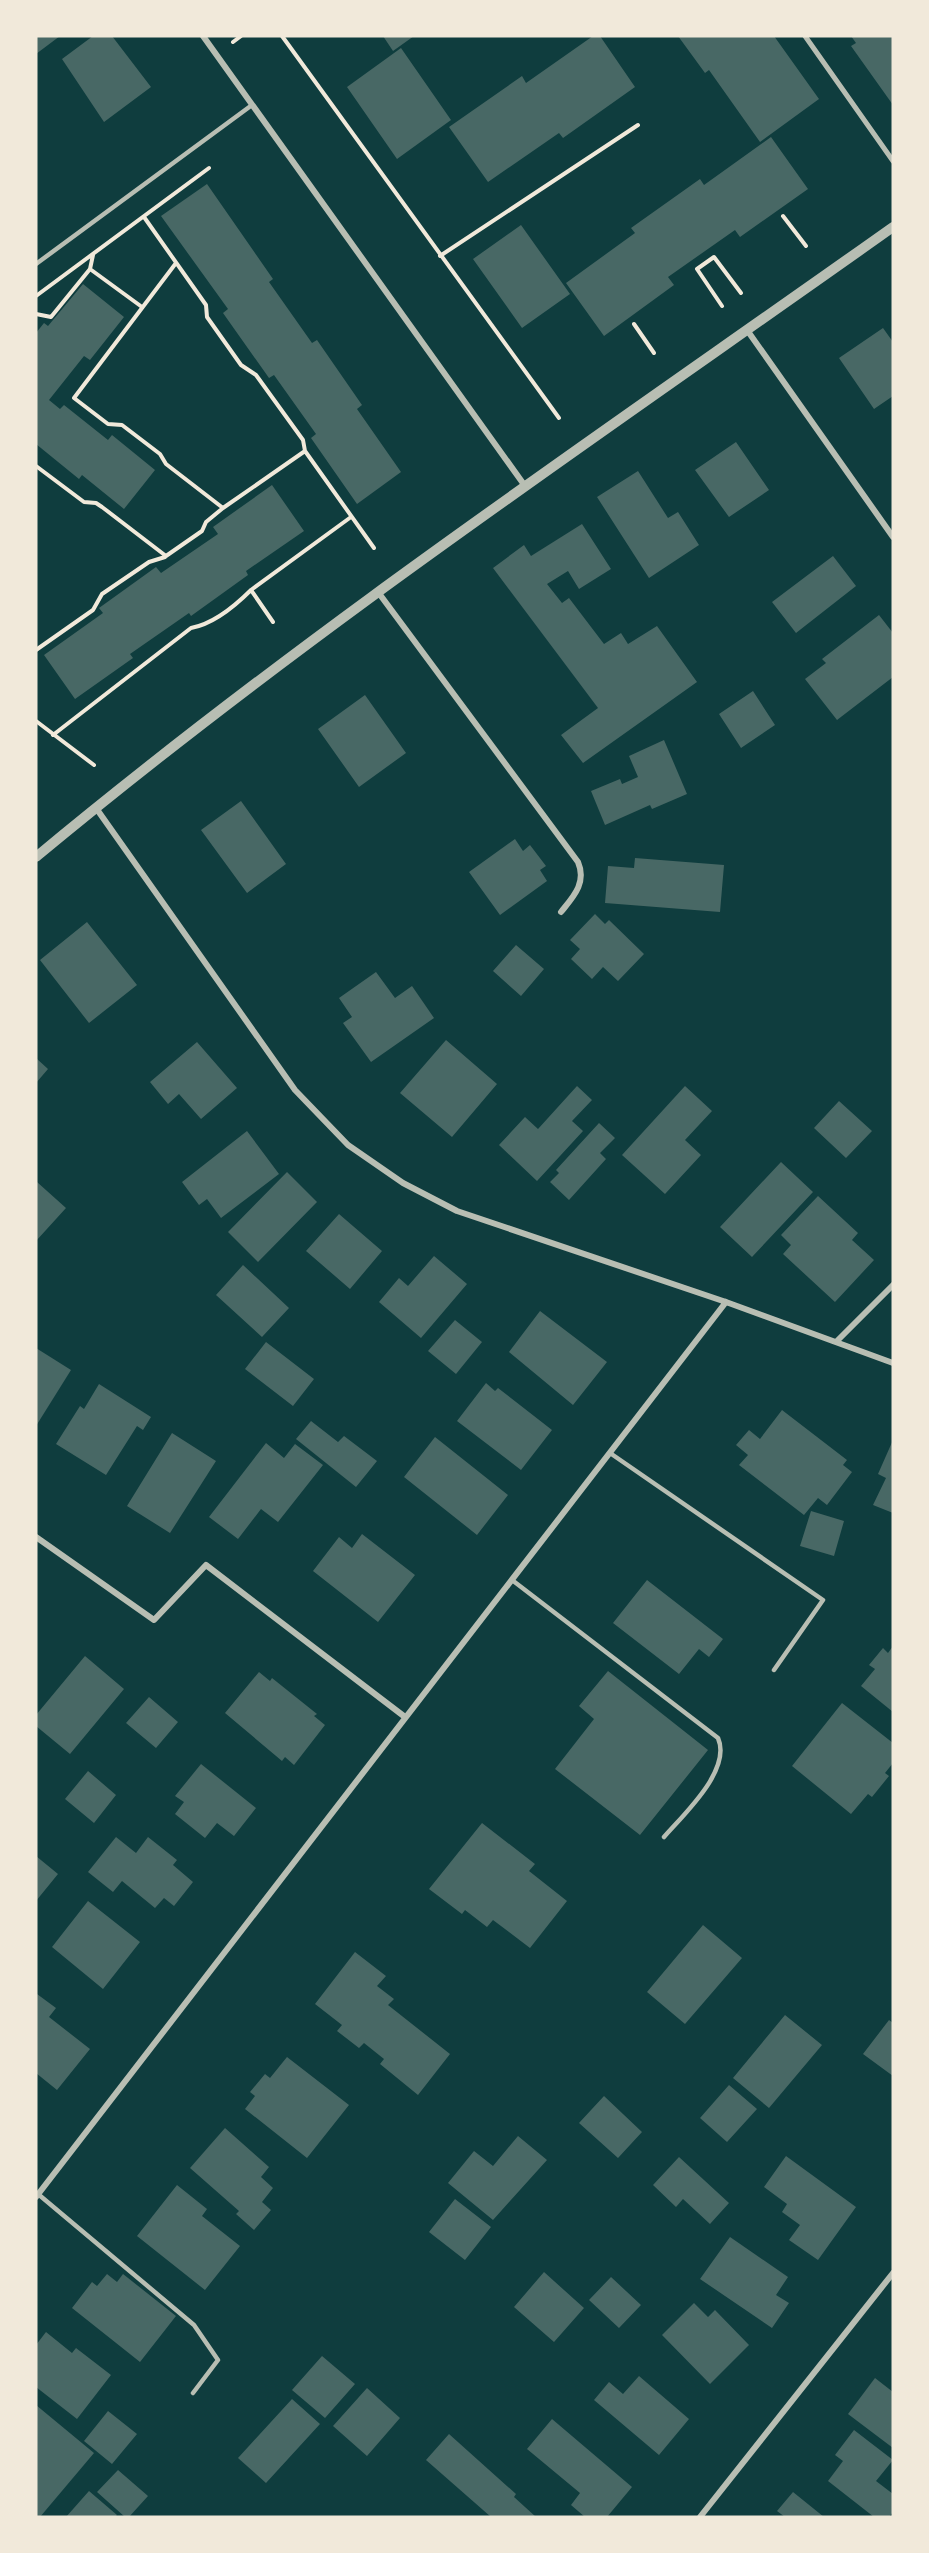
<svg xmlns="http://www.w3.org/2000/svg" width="929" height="2553" viewBox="0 0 929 2553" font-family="'Archivo Narrow',sans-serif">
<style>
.building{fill:#486865}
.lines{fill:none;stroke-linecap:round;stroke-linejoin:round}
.path{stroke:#f1e9da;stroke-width:4}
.service{stroke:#b8beb3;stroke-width:4.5}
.pedestrian{stroke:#b8beb3;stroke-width:5}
.minor{stroke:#b8beb3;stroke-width:6}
.tertiary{stroke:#b8beb3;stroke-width:10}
</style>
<rect width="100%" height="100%" fill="#0f3d3e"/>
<path class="building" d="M36,36H60L36,54Z
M93,36H112L151,87L104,122L62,59Z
M383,36H414L393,51Z
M593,36H600L635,87L563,138L559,133L488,182L449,127L522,76L526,83Z
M678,36H774L819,99L760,142L709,70L705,73Z
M851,36H893V105L851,46L856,43Z
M401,48L451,120L397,159L347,87Z
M771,137L808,189L740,237L735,230L668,277L674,285L604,336L566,283L635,233L631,228L700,179L704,185Z
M207,184L273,279L269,282L312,343L317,340L362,405L357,409L401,472L357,504L311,438L316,434L274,375L269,378L223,313L228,309L161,216Z
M521,225L570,294L522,328L473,259Z
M83,284L124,317L90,360L84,356L49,400L60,409L64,405L108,440L112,435L155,470L124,509L82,475L79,479L36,444V333L44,323L48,326Z
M883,328L893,342V396L874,409L839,358Z
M736,442L769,490L729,517L695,470Z
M638,471L668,518L678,512L699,545L649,578L597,497Z
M272,485L304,531L246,571L248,575L191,616L189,613L130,654L133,658L75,699L44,655L103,613L99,608L156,567L161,573L218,534L213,527Z
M582,524L611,569L579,589L568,571L547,584L562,603L569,598L604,644L621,633L628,644L657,626L697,682L583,763L561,735L598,708L493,568L524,545L531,556Z
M833,556L856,586L796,633L772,602Z
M879,615L893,633V677L837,720L805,679L826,663L822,659Z
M753,691L775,725L741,748L719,714Z
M365,695L406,753L359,787L318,729Z
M664,740L687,794L652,809L650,805L605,825L591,791L620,779L622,784L638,777L629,756Z
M241,801L286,864L247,893L201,830Z
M515,839L523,851L530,845L546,866L540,870L547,881L500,915L469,872Z
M635,858L724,865L720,912L605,903L608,866L634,868Z
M595,914L605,924L609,920L644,954L618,981L603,967L592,979L571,959L580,949L570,940Z
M87,922L137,985L89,1023L40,960Z
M516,945L544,969L521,996L493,971Z
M376,972L395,998L412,986L434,1018L371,1062L343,1023L352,1017L339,998Z
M446,1040L497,1084L452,1137L400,1093Z
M197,1042L237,1088L201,1119L179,1094L168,1104L150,1082Z
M36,1058L48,1069L36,1083Z
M577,1086L592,1100L572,1121L583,1131L537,1181L499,1145L525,1117L538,1129Z
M685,1086L712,1111L685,1140L701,1155L665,1194L622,1155Z
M839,1101L872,1131L846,1158L814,1128Z
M599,1123L615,1138L600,1153L606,1159L569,1200L550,1182L559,1173L556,1170Z
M247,1131L279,1174L221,1218L207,1199L199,1205L182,1182Z
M781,1162L813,1192L752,1257L720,1227Z
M287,1172L317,1202L258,1262L228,1232Z
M37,1182L66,1208L36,1241V1183Z
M818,1196L858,1233L852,1240L874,1260L835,1302L783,1254L791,1245L781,1235Z
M339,1214L382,1251L350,1289L306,1251Z
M434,1256L467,1284L421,1338L379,1302L399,1278L408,1286Z
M243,1265L289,1308L262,1337L216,1295Z
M540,1311L607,1362L573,1405L509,1352Z
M455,1320L482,1342L456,1374L428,1351Z
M266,1342L314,1379L293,1406L245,1369Z
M36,1348L71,1370L36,1426Z
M486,1383L495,1391L498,1388L552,1430L521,1470L457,1421Z
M99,1384L151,1417L143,1430L137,1426L106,1475L56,1444L80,1406L84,1409Z
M782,1410L847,1460L843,1465L852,1472L827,1505L818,1498L804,1515L739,1465L748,1455L736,1445L749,1430L760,1439Z
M311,1421L338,1442L344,1436L377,1461L356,1487L296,1439Z
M172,1433L216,1461L170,1533L127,1506Z
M435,1437L508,1495L477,1535L404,1477Z
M893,1440V1513L873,1505L886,1478L878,1474Z
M266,1443L284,1458L295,1444L323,1465L278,1522L261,1509L238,1539L209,1517Z
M811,1511L844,1521L834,1556L800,1546Z
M362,1534L415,1575L378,1622L313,1571L339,1537L352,1548Z
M647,1580L723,1639L709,1657L699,1649L679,1674L613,1623Z
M893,1646V1712L861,1686L875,1669L869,1665L883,1648L888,1653Z
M85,1656L124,1689L70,1754L36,1726V1715Z
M608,1671L708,1750L640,1835L555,1769L594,1719L579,1706Z
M259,1672L270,1681L272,1678L317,1714L314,1716L325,1725L294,1765L285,1757L282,1761L225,1713Z
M149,1697L178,1722L156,1748L126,1723Z
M842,1703L893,1743V1763L885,1773L889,1776L872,1797L868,1794L851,1814L792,1766Z
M201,1764L256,1808L234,1836L217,1823L205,1838L175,1814L184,1802L175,1796Z
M88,1771L116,1795L94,1823L65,1799Z
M482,1823L535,1864L529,1871L567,1901L530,1948L493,1920L487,1927L465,1910L462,1914L429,1889Z
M116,1837L136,1853L148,1837L177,1860L173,1865L193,1882L174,1906L164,1898L155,1908L122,1881L113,1892L88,1872Z
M36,1856L58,1874L36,1901Z
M88,1901L140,1942L103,1989L52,1947Z
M703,1925L742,1958L685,2024L647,1992Z
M355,1952L386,1976L377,1986L394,1999L388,2005L450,2054L418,2095L380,2064L384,2059L364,2043L359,2048L337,2031L342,2025L315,2004Z
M37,1994L56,2008L49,2017L90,2049L57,2090L36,2073Z
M785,2015L822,2045L769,2108L733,2078Z
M889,2020L893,2023V2076L863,2054Z
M287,2057L349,2105L307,2158L245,2109L255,2096L250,2092L265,2074L270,2078Z
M729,2085L757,2109L727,2142L700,2118Z
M604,2096L642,2132L618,2158L579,2123Z
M225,2128L269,2167L261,2177L273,2188L262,2202L271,2210L254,2230L236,2214L239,2211L190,2168Z
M518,2136L547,2160L493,2220L448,2183L474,2151L493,2166Z
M786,2156L856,2207L818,2260L789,2240L800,2225L782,2212L787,2204L764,2187Z
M679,2157L729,2203L710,2224L683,2199L676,2207L653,2185Z
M177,2185L207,2209L202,2216L240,2246L205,2290L137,2236Z
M455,2199L491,2227L465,2260L429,2232Z
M730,2237L788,2277L776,2295L789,2303L772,2328L700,2279Z
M544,2272L584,2308L554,2342L514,2307Z
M107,2274L117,2282L123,2274L176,2316L140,2362L72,2308L92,2282L97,2286Z
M611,2277L641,2305L619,2328L589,2300Z
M694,2303L708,2317L715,2310L749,2345L710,2384L662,2335Z
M46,2332L72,2353L76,2348L111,2375L77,2419L36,2387V2345Z
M322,2356L355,2384L325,2418L292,2390Z
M639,2376L689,2419L659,2455L594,2400L609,2382L623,2394Z
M875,2378L893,2392V2448L848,2414Z
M367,2388L400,2418L367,2456L333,2426Z
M292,2399L320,2424L266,2483L238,2458Z
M36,2405L94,2453L40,2517H36Z
M108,2411L137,2434L112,2464L84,2441Z
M552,2419L632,2487L607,2517H585L571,2505L580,2493L527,2449Z
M854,2430L893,2460L876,2481L893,2494V2512L889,2517H874L828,2481L843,2461L835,2455Z
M449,2434L516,2494L514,2497L536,2517H491L426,2460Z
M118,2470L148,2496L129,2517H125L97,2492Z
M89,2491L117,2515L115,2517H66Z
M793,2492L824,2517H785L777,2511Z"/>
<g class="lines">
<path class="path" d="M282,36L559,418
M233,42L241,36
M783,216L806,246
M144,217L206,305L207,317L241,365L256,375L303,440L305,451L374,548
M93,255L90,269L142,307
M440,256L638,125
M176,263L74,398L108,424L122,425L160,454L166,464L223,508L305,451
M36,296L209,168
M722,306L697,269L714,257L741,293
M36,314L51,317L90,269
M634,324L654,353
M36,466L84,502L96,503L102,507L166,556L202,531L206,522L223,508
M251,590L273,622
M36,650L93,610L102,594L149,562L165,557
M36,721L94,765
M53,735L191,628C213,624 235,606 251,590L351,517"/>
<path class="service" d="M36,264L252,105
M610,1453L823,1600L774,1670
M512,1580L718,1738C732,1770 684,1814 664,1837
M38,2194L194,2325L218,2360L193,2393"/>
<path class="pedestrian" d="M805,36L893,161"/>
<path class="minor" d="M203,36L525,486
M747,330L893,537
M378,592L578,862C587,883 573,897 561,912
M96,808L295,1090L348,1145L403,1183L457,1211L726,1302L893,1363
M837,1341L893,1285
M36,1537L154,1620L206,1565L405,1717
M36,2197L726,1302
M700,2517L893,2273"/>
<path class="tertiary" d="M36,857C309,630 604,432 893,227"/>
</g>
<rect width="929" height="2553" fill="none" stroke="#f1e9da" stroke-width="75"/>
</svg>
